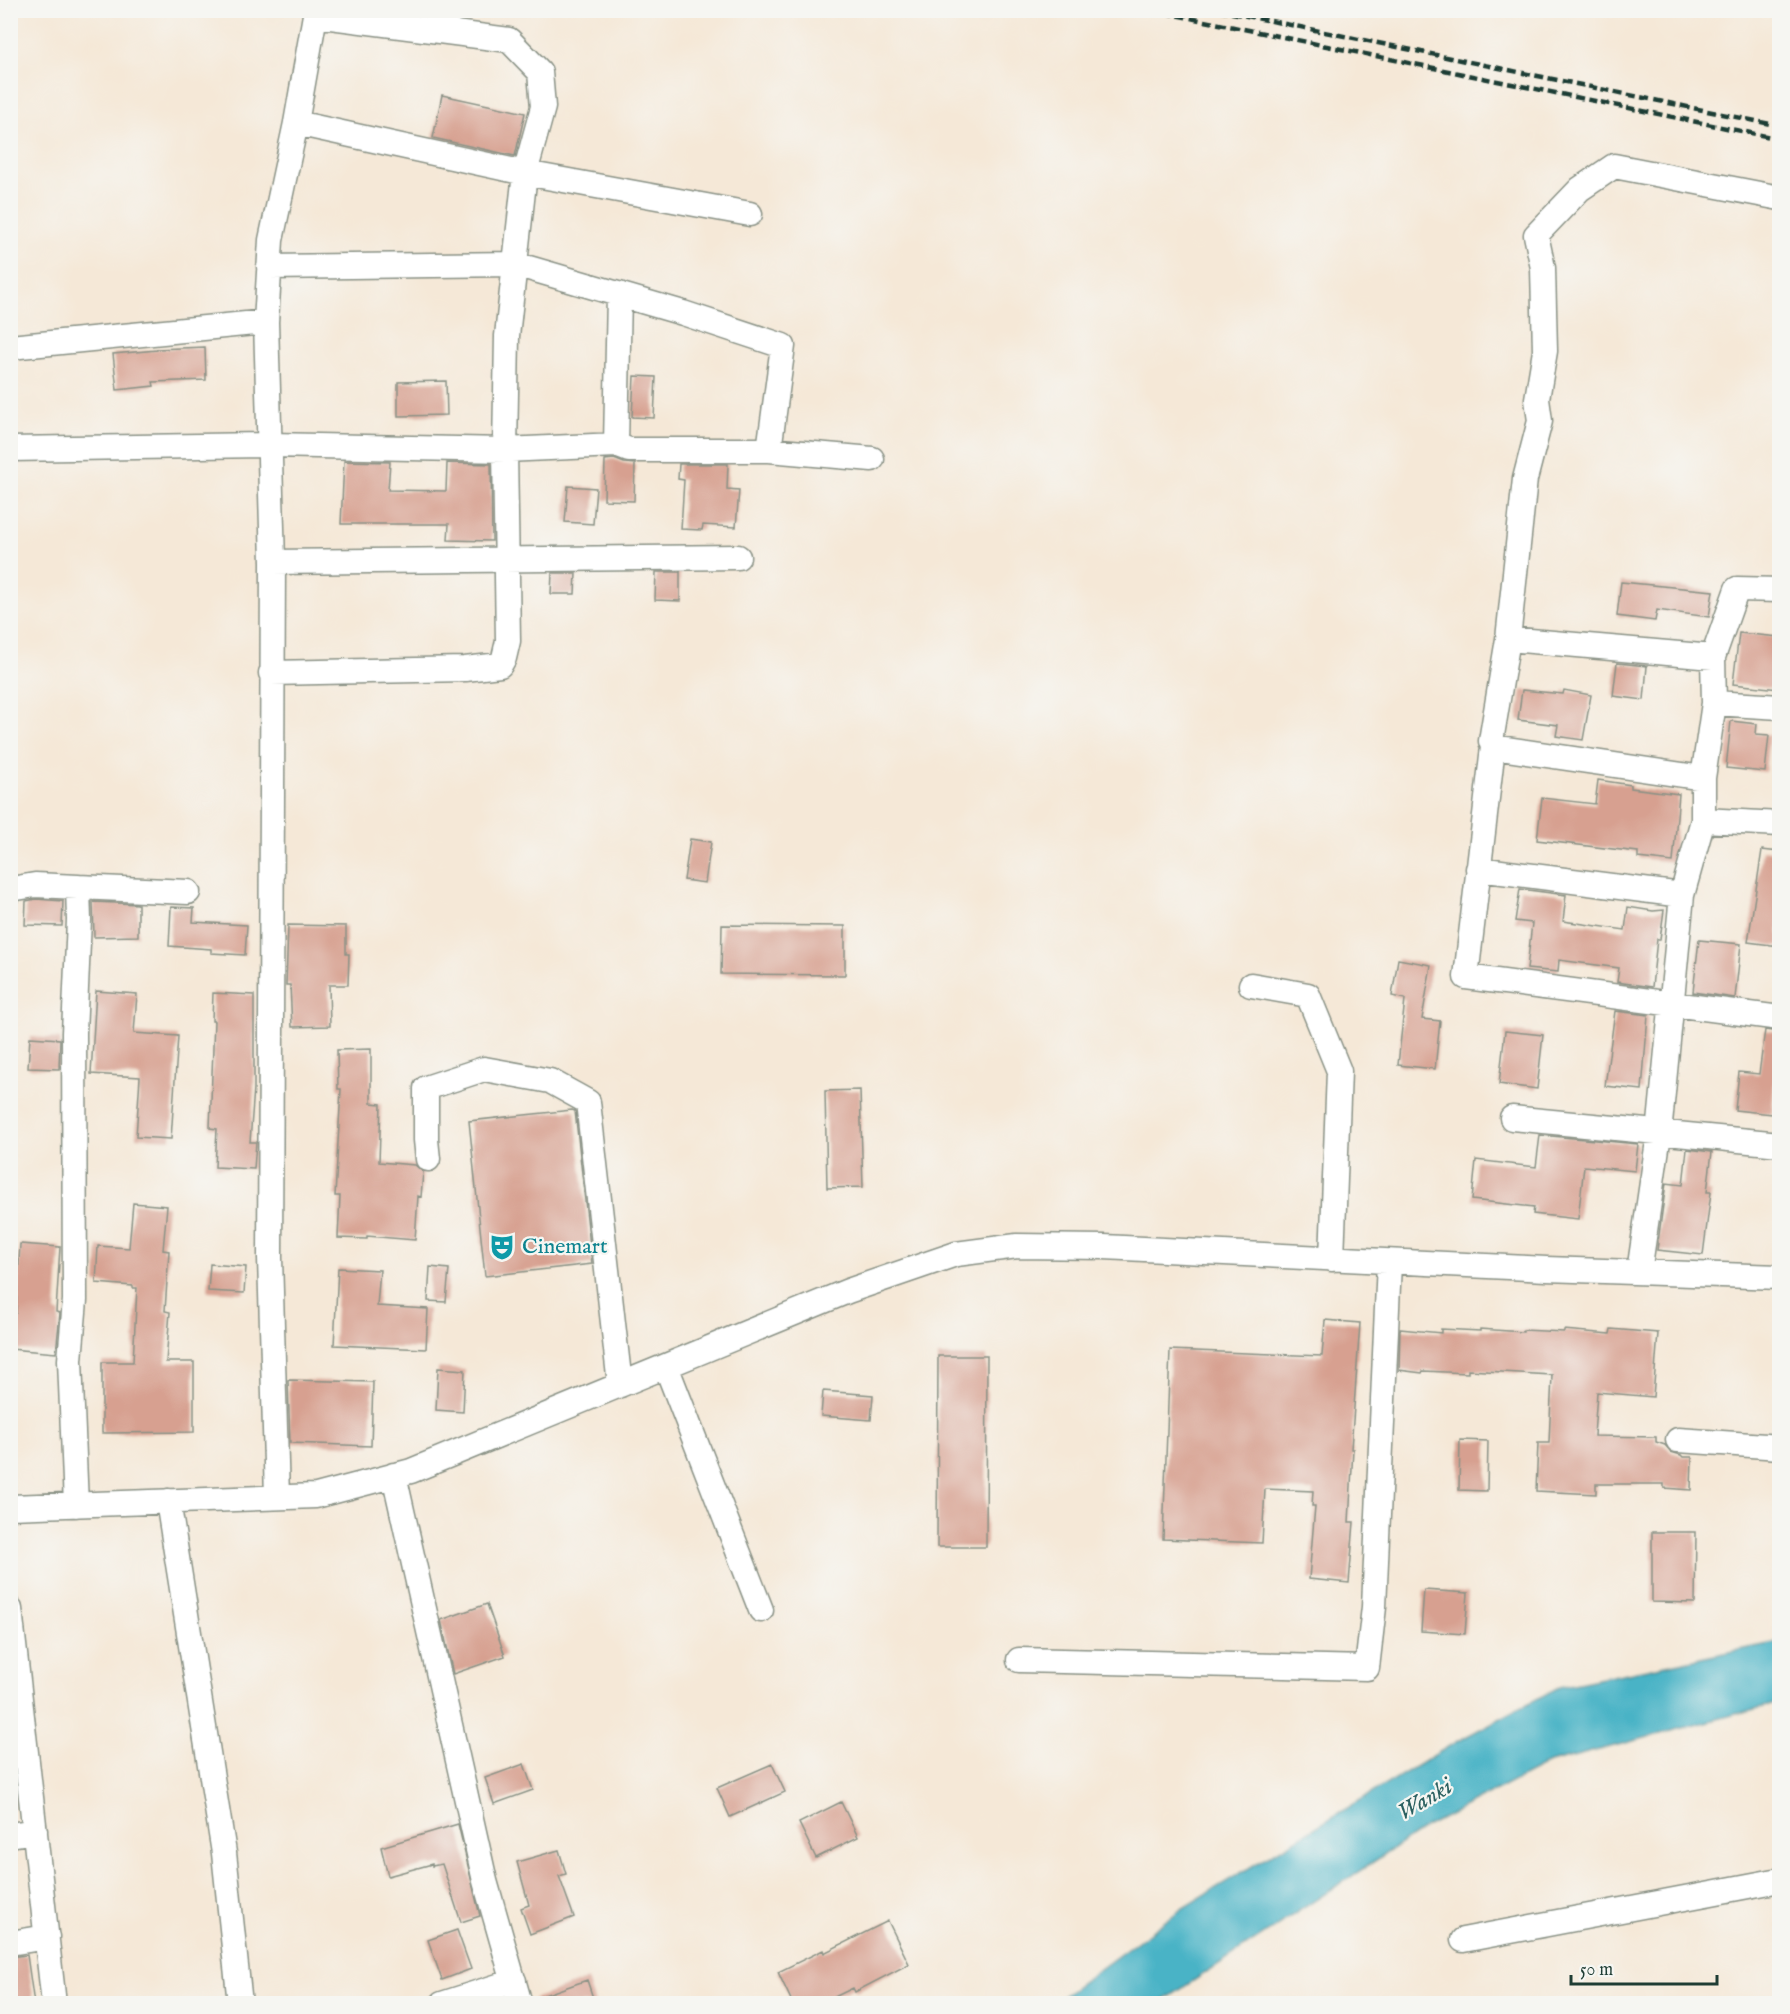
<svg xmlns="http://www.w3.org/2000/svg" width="1790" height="2014" viewBox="0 0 1790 2014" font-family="'IM FELL English',serif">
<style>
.water{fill:#48b3c6;stroke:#34787d;stroke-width:1.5}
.building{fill:#d7a090}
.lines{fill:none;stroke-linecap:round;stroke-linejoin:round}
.minor-casing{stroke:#8a9286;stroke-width:27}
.minor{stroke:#fff;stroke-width:24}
.rail{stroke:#1f3d34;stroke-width:4.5;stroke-dasharray:9 4.5;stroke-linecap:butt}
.labels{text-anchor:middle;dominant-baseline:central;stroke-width:4.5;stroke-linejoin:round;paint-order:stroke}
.culture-label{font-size:22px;fill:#0d838f;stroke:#f6f6f2;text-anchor:start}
.water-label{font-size:24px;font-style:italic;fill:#2b6060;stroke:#f6f6f2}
</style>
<rect width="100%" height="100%" fill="#f6f6f2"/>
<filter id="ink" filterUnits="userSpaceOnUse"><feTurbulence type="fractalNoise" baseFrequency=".0167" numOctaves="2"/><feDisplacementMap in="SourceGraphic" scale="12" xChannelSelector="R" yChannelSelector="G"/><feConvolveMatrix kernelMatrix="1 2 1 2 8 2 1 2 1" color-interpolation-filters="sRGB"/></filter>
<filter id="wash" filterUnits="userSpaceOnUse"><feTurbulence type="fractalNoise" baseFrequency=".008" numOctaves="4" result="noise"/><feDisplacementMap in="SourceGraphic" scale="24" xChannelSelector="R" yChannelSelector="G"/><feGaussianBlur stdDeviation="1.35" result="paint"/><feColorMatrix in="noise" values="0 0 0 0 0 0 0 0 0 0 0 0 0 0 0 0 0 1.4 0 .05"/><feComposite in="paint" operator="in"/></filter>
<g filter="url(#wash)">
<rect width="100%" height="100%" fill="#f5e8d7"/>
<path class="water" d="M1779,1642V1703L1549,1763L1426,1827L1160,2003H1054L1183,1908L1456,1742L1559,1687Z"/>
<g id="blocks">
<path class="building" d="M442,95L525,113L515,156L433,138Z
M205,347L206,380L153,382L154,386L117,390L113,354L157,350V349Z
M634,376L656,377L654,418L632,417Z
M446,381L447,415L398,416V382Z
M614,459L624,463L635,464L634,501L604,500L605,460Z
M344,461L390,462L388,490L446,491L447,463L491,464L492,541L448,540L449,524H341Z
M679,464H728L727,489L739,490L736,527L703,525L702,530L681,529L684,480L678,479Z
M568,486L596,488L593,524L565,522Z
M656,572H680V601L655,600Z
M552,573H576L575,594H551Z
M1621,582L1713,591L1709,617L1657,610L1655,621L1617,616Z
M1739,633L1779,637V689L1733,684Z
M1617,663L1647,666L1644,700L1613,696Z
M1522,690L1563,694L1564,690L1591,695L1583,740L1556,736L1558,725L1518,720Z
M1731,721L1757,724L1756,734L1769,735L1765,772L1726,768Z
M1598,780L1631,785V788L1679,794L1673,862L1638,858V852L1537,840L1542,798L1595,804Z
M690,839L711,842L705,883L684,880Z
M1762,850L1779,852V946L1748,942Z
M1520,889L1566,895L1563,921L1625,930L1628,907L1653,911L1664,910L1660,939H1657L1652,987L1617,982L1619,968L1559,960L1558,972L1527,969L1532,923L1515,921Z
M36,899L63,901L62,926L25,925L26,901Z
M93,902L138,904V936L94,937Z
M171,907L194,908L193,922L247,925L245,955L211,953V949L169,946Z
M288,925L346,926V954H349L348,985H329L330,1026L292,1027L290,985H286Z
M722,925L845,926V975L721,974Z
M1699,940L1741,944L1735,998L1693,992Z
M1398,959L1431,965L1422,1019L1440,1021L1435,1069L1398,1065L1405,999L1392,996Z
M96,991L137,994L134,1033L178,1036L171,1139L136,1137L140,1077L91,1074Z
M213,993L254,995V1088L250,1142H256L254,1169L215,1167L217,1129L210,1128L214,1021H212Z
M1615,1011L1648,1015L1642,1090L1605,1086Z
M1765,1030L1779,1032V1075H1775L1772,1114L1735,1110L1739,1072L1759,1074Z
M1505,1031L1543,1035L1537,1089L1499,1084Z
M30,1037L60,1039L59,1069L28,1068Z
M371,1049V1103L381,1104L379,1162L415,1165L423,1172L421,1197L418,1196L415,1240L367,1236V1239L338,1238L340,1196H335L341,1089H338L337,1050Z
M860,1090L863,1187L827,1188L825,1091Z
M572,1110L575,1111L592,1264L485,1276L469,1121Z
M1540,1135L1638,1144L1635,1171L1584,1166L1578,1219L1533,1214L1534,1207L1472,1200L1476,1160L1536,1167Z
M1687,1149L1712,1152L1707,1192H1711L1703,1255L1657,1250L1666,1183L1683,1185Z
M133,1203L167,1206L163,1250L169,1251L165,1311L170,1312L166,1362H194V1432L102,1433V1362H133L137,1288H133V1286L96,1283L98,1246L129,1248Z
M20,1244L60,1247L56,1312L60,1313L56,1353L10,1349V1313H16Z
M210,1264L246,1267L244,1293L208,1291Z
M430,1267L449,1269L446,1302L428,1301Z
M338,1268L380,1270L377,1306L428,1309L426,1349L334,1345Z
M1325,1320L1360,1323L1351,1449H1353L1349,1522H1354L1349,1583L1309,1579L1315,1506H1312L1313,1491L1265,1489L1262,1543L1163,1539L1170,1350L1322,1356Z
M1400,1329L1441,1333V1329L1480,1331V1329L1523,1332V1330L1564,1332V1330L1610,1334L1611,1329L1658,1333L1653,1397L1597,1392L1594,1436L1656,1437V1442L1665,1445L1671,1452L1681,1455L1683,1457H1692L1691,1490L1664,1488V1484H1596V1494L1536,1491L1538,1443H1549L1552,1375L1468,1370V1373L1423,1371L1422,1373L1399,1370Z
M938,1356H987L986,1547H937Z
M438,1368L465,1370L463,1412L436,1410Z
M288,1380L373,1382L371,1446L290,1443Z
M823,1391L873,1395L871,1420L821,1416Z
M1460,1440L1488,1441L1487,1491L1459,1490Z
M1652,1532H1696L1695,1603L1652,1602Z
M1424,1590L1468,1593L1465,1634L1421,1631Z
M487,1604L505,1656L453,1674L441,1620Z
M524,1764L533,1790L494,1804L485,1778Z
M772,1764L785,1792L730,1817L717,1788Z
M841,1802L858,1837L816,1858L799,1823Z
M458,1824L480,1916L461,1922L442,1864L432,1866V1864L388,1876L381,1847Z
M559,1850L566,1874L559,1876L574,1917L530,1934L521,1908L529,1905L517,1862Z
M888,1921L909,1964L855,1992L853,1988L820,2004H793L778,1972L823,1950L824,1953Z
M457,1930L471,1969L442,1980L428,1940Z
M27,1955L34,2004H10V1957Z
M587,1980L595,2004H534L533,1999Z"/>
</g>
</g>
<g filter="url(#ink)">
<use href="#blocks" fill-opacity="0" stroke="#8a9286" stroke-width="1.5"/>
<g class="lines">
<g class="minor-casing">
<path id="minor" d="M296,123L525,173L750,214
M1780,198L1614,166L1580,189L1536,235L1543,268L1545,351L1537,399L1540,421L1525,479L1508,639L1491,741L1493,747L1466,977L1780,1018
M269,267L515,264L683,313L783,346L769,450
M10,347L266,322
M616,445L619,294
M10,449L271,445L505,450L616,445L629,450H769L872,459
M273,562L738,557
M1508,639L1713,657
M271,673L465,669L500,665L504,658L508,641L505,450L507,336L525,173L543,107L540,72L509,40L315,15L296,123L271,240L266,322L273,562L270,1258L277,1497
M1714,703L1780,707
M1493,747L1703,778
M1703,820L1780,824
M1478,869L1682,895
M17,888L35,885L78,887
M1251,985L1308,995L1339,1071L1332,1259
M1512,1118L1780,1144
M428,1159L426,1140V1088L484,1069L550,1081L588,1102L620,1385
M1639,1272L1659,1134L1682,895L1703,820V778L1714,703L1713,657L1737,589L1780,590
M666,1366L761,1610
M1678,1440L1780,1447
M394,1475L485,1881L520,2004
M168,1501L224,1853L240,2004
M76,1505L70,1360L75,1300L74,1033L79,920L78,887L188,892
M10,1507L316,1496L411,1471L848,1291L956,1254L1017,1246L1104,1247L1546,1269L1780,1277
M10,1609L54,2004
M1019,1660L1367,1668L1374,1607L1389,1262
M10,1835L35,1831
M1463,1940L1780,1880
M10,1943L47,1937
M442,2004L514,1981"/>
</g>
<use href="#minor" class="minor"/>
<path class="rail" d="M1151,10L1780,139
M1218,10L1780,126"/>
</g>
</g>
<defs>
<g id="theatre-bare" transform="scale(2.07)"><path d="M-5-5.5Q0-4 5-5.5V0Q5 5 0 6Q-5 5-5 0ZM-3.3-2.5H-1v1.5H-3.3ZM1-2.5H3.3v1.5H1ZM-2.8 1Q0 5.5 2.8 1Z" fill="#0f9aa8" stroke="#f6f6f2" stroke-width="2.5" paint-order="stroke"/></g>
</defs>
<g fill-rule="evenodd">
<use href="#theatre-bare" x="502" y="1247"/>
</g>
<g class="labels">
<g class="culture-label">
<text x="522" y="1247">Cinemart</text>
</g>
<g class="water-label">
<text transform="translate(1425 1800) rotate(-31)">Wanki</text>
</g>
</g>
<rect width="1790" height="2014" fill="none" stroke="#f6f6f2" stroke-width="36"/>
<path d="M1571 1975v9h146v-9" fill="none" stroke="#1f3d34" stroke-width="3"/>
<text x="1580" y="1975" font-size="18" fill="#1f3d34" stroke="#f6f6f2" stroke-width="4.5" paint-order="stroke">50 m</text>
</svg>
